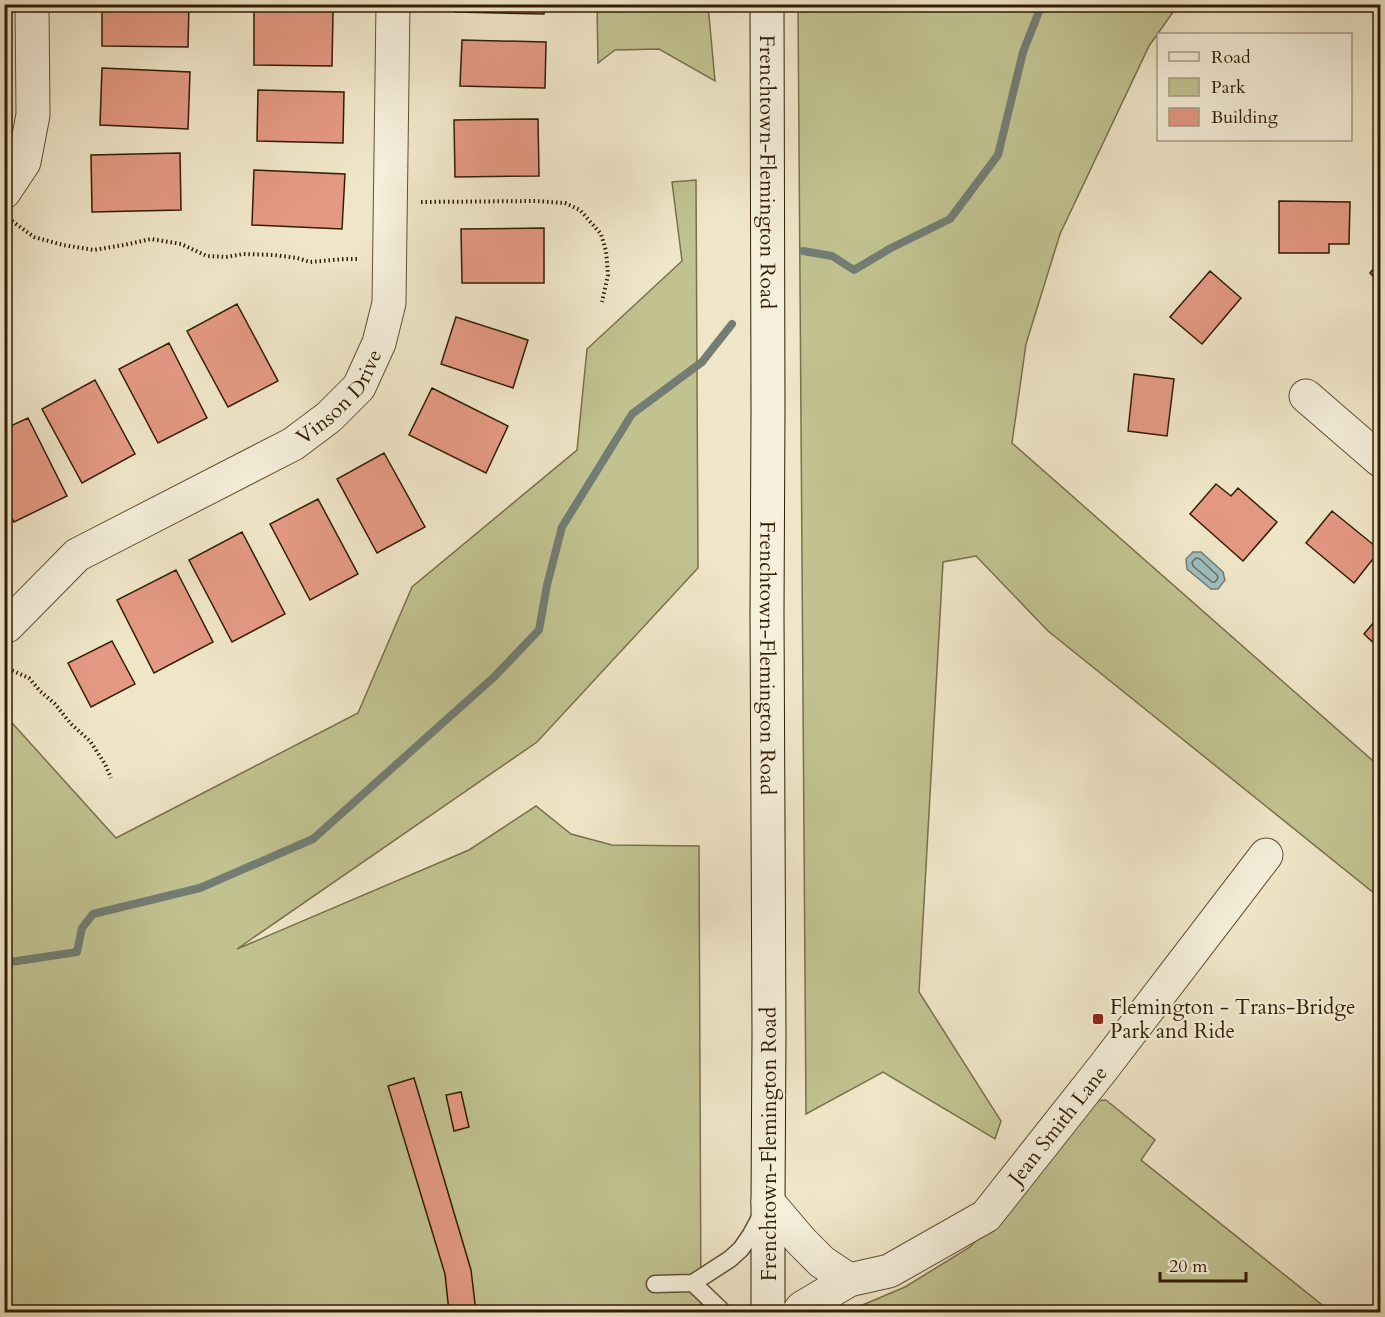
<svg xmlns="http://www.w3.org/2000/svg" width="1385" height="1317" viewBox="0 0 1385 1317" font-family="Cardo,serif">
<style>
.green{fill:#c1c290;stroke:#7a704a;stroke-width:1.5}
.water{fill:#9dbdbe;stroke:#737d73;stroke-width:1.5}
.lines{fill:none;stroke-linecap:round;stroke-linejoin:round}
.shore{stroke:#686d60;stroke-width:1.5}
.stream{stroke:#737d73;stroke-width:8}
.building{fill:#e49984;stroke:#331d03;stroke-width:1.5}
.service-casing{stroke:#624f34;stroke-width:19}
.minor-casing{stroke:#624f34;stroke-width:35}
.secondary-casing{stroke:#331d03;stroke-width:35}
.path{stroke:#331d03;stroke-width:4;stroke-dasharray:1.5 3;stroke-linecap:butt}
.service{stroke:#f5efdb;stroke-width:16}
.minor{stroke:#f5efdb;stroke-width:33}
.secondary{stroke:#f5efdb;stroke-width:33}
.poi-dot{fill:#8f2418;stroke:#f5efdb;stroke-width:2}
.labels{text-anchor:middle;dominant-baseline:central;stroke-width:4.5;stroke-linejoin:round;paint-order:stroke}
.street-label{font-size:21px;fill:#331d03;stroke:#f5efdb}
.poi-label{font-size:21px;fill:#331d03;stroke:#f5efdb;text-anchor:start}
</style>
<rect width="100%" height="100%" fill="#efe6c8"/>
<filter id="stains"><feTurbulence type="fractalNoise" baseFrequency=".00333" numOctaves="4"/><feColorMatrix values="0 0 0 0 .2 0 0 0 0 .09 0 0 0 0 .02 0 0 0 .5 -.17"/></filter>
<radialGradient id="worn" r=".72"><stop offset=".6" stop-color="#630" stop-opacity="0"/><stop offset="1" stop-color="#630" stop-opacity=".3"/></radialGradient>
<path class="green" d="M597,5H708L715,81L659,49L615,50L598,63Z
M798,5H1178L1149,46L1060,234L1026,344L1012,443L1380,767V898L1048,631L976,556L943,562L919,992L1001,1121L995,1139L883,1072L806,1114Z
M696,180L698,568L537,742L237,949L469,850L536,806L571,834L612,845L699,846L701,1312H5L4,714L116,838L358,713L412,587L577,450L587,349L682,261L672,182Z
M1106,1100L1155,1140L1141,1160L1331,1312H846L905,1287L970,1247L987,1230L1094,1101Z"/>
<path class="water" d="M1193,552H1201L1223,572L1225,580L1218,589H1211L1187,569L1186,559Z"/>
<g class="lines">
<path class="shore" d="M1196,558L1200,559L1217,575L1218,578L1215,582H1212L1193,566L1192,562Z"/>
<path class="stream" d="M803,251L832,256L854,270L891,248L950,219L998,155L1023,52L1042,4
M4,963L77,952L82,928L93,914L200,888L313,839L494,677L539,630L547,585L562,527L632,414L702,362L732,324"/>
</g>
<path class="building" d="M102,4H189L188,47L102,46Z
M455,4H544V14L455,12Z
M254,10L333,11L332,66L254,65Z
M462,40L546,42L545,88L460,86Z
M102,68L190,72L188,129L100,125Z
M258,90L344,92L343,143L257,141Z
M538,119L539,176L455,177L454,120Z
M180,153L181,210L92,212L91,155Z
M254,170L345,174L342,229L252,225Z
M1279,201L1350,202L1349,244H1329V253H1279Z
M544,228V283H462L461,229Z
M1380,261V283L1370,273Z
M1210,271L1241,298L1202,344L1170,317Z
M237,304L278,381L228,407L187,331Z
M456,317L528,340L513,388L441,364Z
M169,343L207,418L158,443L119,369Z
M1134,374L1174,379L1167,436L1128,431Z
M95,380L135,454L82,483L42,409Z
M432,388L508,426L486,473L409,435Z
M28,418L67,496L14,522L4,503V429Z
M384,453L425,527L377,553L337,479Z
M1216,484L1231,496L1238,488L1277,522L1243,561L1190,514Z
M318,499L358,574L310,600L270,524Z
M1332,511L1380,550L1354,583L1306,543Z
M242,532L285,614L232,642L189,560Z
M176,570L213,642L154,673L117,600Z
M1380,615V649L1364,634Z
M112,641L135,684L91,707L68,663Z
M414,1078L471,1270L476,1312H449L445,1274L388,1086Z
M461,1092L469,1127L454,1131L446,1095Z"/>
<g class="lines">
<g class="service-casing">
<path id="service" d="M693,1283L723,1312
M655,1284L693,1283L730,1259L741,1249L750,1236L762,1214"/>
</g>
<g class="minor-casing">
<g id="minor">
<path d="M4,192L24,162L33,115L32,4"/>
<path d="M1306,396L1380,460"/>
<path id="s1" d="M7,626L77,555L293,444L329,417L359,387L379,343L389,303L393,4"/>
<path d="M768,1202L801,1241L822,1262L849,1280"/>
<path id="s2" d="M799,1312L802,1308L849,1280L889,1271L986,1216L1103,1068L1266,855"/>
</g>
</g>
<g class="secondary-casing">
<g id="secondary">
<path id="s3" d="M767,4L768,409L767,615L769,1035L768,1202V1312"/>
</g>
</g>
<path class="path" d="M421,202L535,201L565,203L580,210L601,234L606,251L608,275L602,302
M12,221L34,237L63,245L94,250L124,245L151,239L181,244L207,256L226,257L243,254L274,255L297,258L310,262L344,259H359
M4,667L29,678L40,691L55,704L71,724L90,741L105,764L111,778"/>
<use href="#service" class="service"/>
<use href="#minor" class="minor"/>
<use href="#secondary" class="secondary"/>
</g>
<rect class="poi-dot" x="1092" y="1013" width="12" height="12" rx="3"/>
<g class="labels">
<g class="street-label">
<text stroke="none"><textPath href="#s3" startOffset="168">Frenchtown-Flemington Road</textPath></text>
<text stroke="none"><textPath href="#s1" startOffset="410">Vinson Drive</textPath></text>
<text stroke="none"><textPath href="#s3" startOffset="654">Frenchtown-Flemington Road</textPath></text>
<text stroke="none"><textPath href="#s2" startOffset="328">Jean Smith Lane</textPath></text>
<text transform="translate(769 1144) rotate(-90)">Frenchtown-Flemington Road</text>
</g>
<g class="poi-label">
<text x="1110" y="1007">Flemington - Trans-Bridge<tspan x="1110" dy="24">Park and Ride</tspan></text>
</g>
</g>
<rect width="1385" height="1317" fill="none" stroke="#efe6c8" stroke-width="24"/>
<rect x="6" y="6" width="1373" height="1305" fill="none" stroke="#331d03" stroke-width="3"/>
<rect x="12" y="12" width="1361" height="1293" fill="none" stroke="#331d03" stroke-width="1.5"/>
<rect x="1157" y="33" width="195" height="108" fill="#f5efdb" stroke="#a79b85" stroke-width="1.5"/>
<rect x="1169" y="52" width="30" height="9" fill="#f5efdb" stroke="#a79b85" stroke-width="1.5"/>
<text x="1211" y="63" font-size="18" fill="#331d03">Road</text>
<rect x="1169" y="78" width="30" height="18" fill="#c1c290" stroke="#a79b85" stroke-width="1.5"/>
<text x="1211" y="93" font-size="18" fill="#331d03">Park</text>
<rect x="1169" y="108" width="30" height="18" fill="#e49984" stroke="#a79b85" stroke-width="1.5"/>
<text x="1211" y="123" font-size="18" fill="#331d03">Building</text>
<path d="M1160 1272v9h86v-9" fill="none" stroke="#331d03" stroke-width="3"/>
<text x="1169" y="1272" font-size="18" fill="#331d03" stroke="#f5efdb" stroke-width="4.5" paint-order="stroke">20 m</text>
<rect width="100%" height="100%" filter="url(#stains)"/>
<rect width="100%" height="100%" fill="url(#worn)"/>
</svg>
